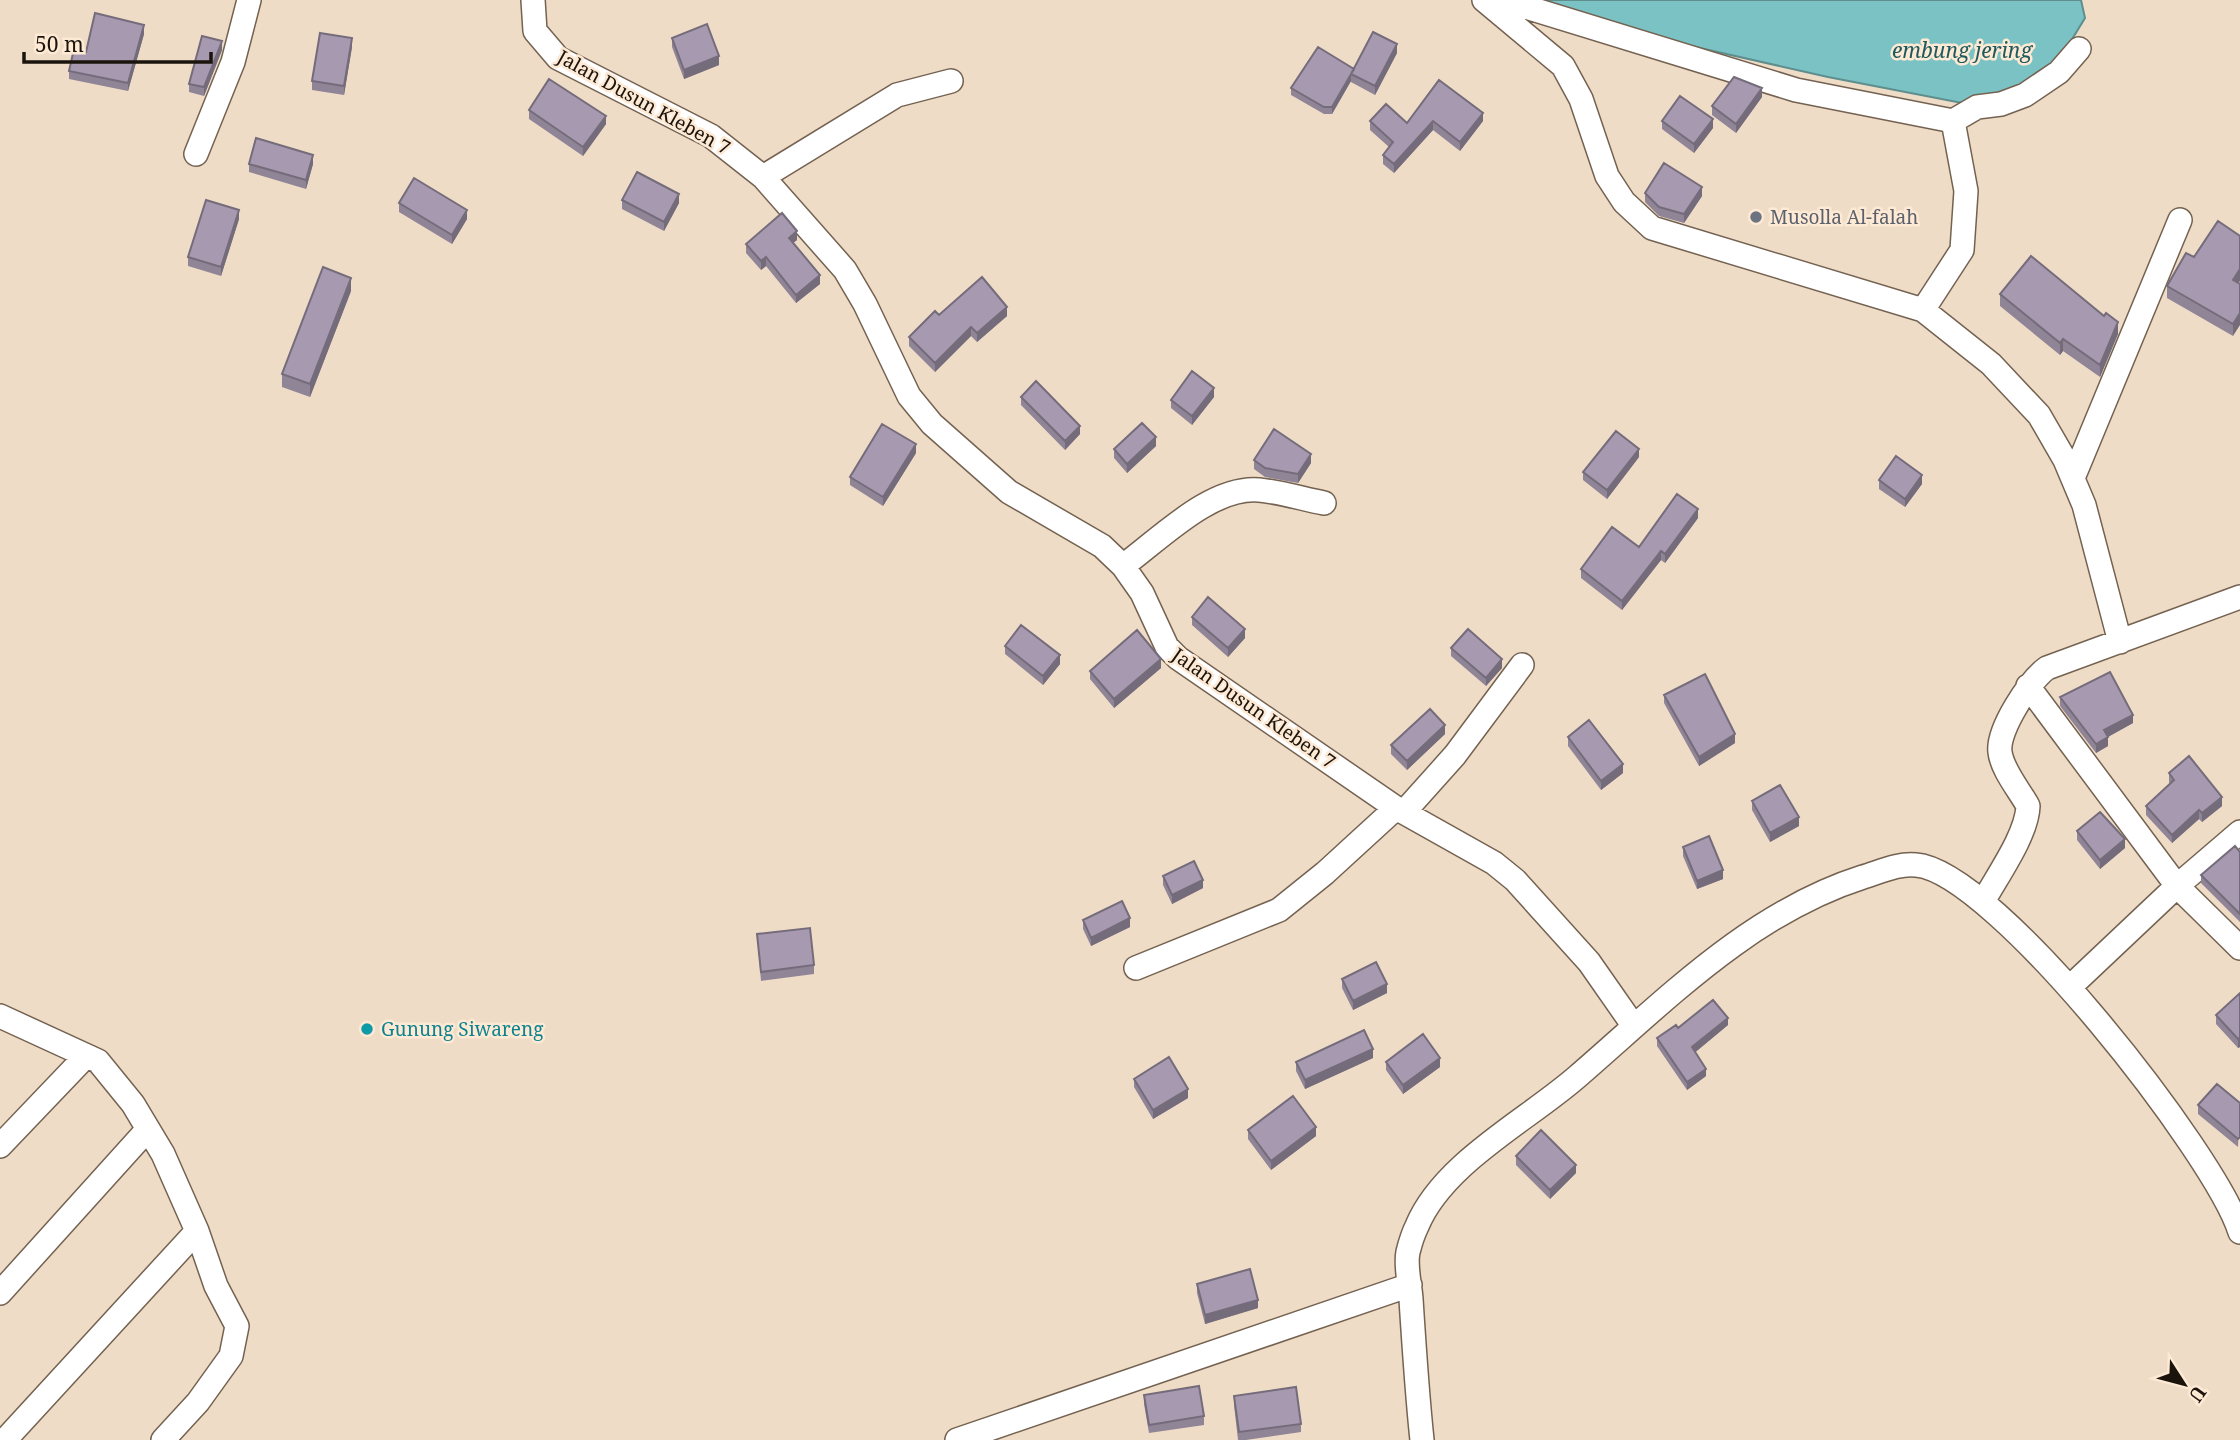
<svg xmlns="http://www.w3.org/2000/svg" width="2240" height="1440" viewBox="0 0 2240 1440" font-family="'Noto Serif',serif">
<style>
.water{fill:#7bc2c5;stroke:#5e8e8e;stroke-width:2}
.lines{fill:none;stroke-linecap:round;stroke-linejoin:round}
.minor-casing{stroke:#746251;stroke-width:26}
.minor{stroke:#fff;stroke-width:23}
.wall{fill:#908497}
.shaded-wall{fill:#756c7b}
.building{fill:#a79ab0;stroke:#756c7b;stroke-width:2}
.worship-dot{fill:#6b7280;stroke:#fde9d4;stroke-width:2.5}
.culture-dot{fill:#0f9aa8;stroke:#fde9d4;stroke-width:2.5}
.labels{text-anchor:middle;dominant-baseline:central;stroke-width:5;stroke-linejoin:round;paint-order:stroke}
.street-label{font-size:19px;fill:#1b140d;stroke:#fde9d4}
.worship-label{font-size:19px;fill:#5b616d;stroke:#fde9d4;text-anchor:start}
.culture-label{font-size:19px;fill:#0d838f;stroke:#fde9d4;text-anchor:start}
.water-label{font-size:21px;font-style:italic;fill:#1e5a5d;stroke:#fde9d4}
</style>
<rect width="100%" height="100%" fill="#efdcc7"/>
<path class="water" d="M1537,0H2081L2085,18L2055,67L2026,88L1962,103L1828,77L1660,39Z"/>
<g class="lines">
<g class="minor-casing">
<path id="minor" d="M533,0L535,31L558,58L711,136L763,177L845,270L865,304L909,396L932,424L1009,492L1102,546L1123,566L1142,593L1167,647L1178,658L1396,808L1494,863L1515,880L1589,962L1633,1025
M1484,0L1563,66L1581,99L1607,176L1624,202L1652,228L1923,310L1991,364L2039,415L2065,460L2084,505L2120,642
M1503,0L1796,90L1953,121
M196,154L233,62L249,0
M763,177L897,95L951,81
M1923,310L1962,250L1966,191L1953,121L1977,107L2001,104L2025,95L2059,72L2079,49
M2073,478L2180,220
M1123,566C1160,539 1211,486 1259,490C1281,492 1303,499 1324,503
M2028,686L2177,886L2240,948
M1404,812L1455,755L1522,665
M1983,902C1997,876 2027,835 2028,806C2020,791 2002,770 2000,752C1997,730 2030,680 2047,668L2240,597
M1136,968L1279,910L1325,873L1396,808
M2070,987L2177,886L2240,832
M0,1016L98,1061L133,1104L163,1154L197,1231L216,1286L237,1326L231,1356L198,1402L163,1440
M0,1146L86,1056
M0,1293L148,1129
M5,1440L197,1231
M957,1440L1410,1285
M1422,1440C1417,1393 1414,1346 1411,1299C1410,1284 1405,1266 1408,1252C1410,1244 1413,1234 1417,1226C1443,1163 1528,1120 1578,1076C1666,1000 1750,913 1863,877C1880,872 1898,863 1916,865C1995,871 2216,1155 2240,1232"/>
</g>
<use href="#minor" class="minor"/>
</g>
<path class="wall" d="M144,34L128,91L69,79V71L86,52Z
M672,38L719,65L684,79L672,47Z
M352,47L344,95L312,90V81Z
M222,50L204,96L189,92V84Z
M1397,53L1375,95L1351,82V81L1332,114H1324L1291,95V88L1354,69Z
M1439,80L1483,121L1460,151L1433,130L1394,173L1383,164V155L1389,147L1370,130V121L1407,123Z
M1762,97L1736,133L1712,115V106Z
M529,110L606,124L583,156L529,119Z
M1662,121L1713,128L1694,153L1662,129Z
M249,164H313L306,189L249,172Z
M1645,193L1702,196L1684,223L1659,216L1645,202Z
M622,200L679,203L664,231L622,209Z
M399,203L467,219L452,244L399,212Z
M239,219L221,276L188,266V257Z
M797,240L793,243L820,284L796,303L766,266L761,270L746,253V244Z
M2238,283L2233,336L2167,298V286Z
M351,291L310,397L282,387V374Z
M2000,294L2118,334L2100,377L2063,351L2060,355L2000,306Z
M939,315L1007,316L977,342L971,336L935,372L909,346V337Z
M1021,397L1080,434L1065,450L1021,405Z
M1214,397L1192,425L1171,408V400Z
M1156,446L1127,473L1114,458V449Z
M916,453L883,506L850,485V477Z
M1639,457L1607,499L1583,480V472Z
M1254,460L1311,463L1298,483L1265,477L1254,469Z
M1879,480L1922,484L1905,507L1879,489Z
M1698,518L1665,563L1661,560L1622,610L1581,578V569L1639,547Z
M1192,617L1245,638L1228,657L1192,625Z
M1005,646L1060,664L1043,685L1005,654Z
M1451,648L1502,668L1486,686L1451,656Z
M1161,668L1114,708L1090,679V671Z
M1664,695L1735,743L1699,766L1664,703Z
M2060,697L2133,723L2108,737V746L2096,753L2060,706Z
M1445,734L1407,770L1391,754V745Z
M1568,737L1623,773L1601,790L1568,746Z
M2169,773L2222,806L2202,822L2199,819L2172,843L2146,815V806L2170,784L2169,782Z
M1752,801L1799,826L1770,842L1752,810Z
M2077,831L2125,848L2100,869L2077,840Z
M1683,847L1723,879L1697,889L1683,856Z
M2240,852V922L2201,883V875Z
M1163,876L1203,888L1172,904L1163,885Z
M1083,920L1130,927L1091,946L1083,929Z
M757,934L814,965V974L761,981Z
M1342,979L1387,993L1353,1010L1342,988Z
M2240,993V1047L2238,1048L2216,1024V1015Z
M1728,1025L1695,1052L1706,1076L1687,1090L1657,1046V1038L1678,1028Z
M1373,1058L1305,1089L1296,1071V1062Z
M1386,1062L1440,1067L1403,1094L1386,1070Z
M1134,1079L1188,1098L1153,1119L1134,1087Z
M2240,1103L2238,1147L2198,1114V1105Z
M1248,1130L1316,1136L1271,1170L1248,1139Z
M1516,1156L1576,1173L1550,1199L1516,1165Z
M1197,1284L1258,1308L1205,1324L1197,1293Z
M1144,1395L1204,1416V1425L1149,1433L1144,1404Z
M1234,1396L1301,1424V1432L1246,1440H1238L1234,1405Z"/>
<path class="shaded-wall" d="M144,25V34L128,91V83Z
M352,38V47L344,95V86Z
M222,41V50L204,96V87Z
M1397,44V53L1375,95V86Z
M719,56V65L684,79V70Z
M1351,74V81L1332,114V107Z
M1762,88V97L1736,133V124Z
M1483,113V121L1460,151V142Z
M606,116V124L583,156V147Z
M1713,119V128L1694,153V144Z
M1433,121V130L1394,173V164Z
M313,155V164L306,189V180Z
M1702,187V196L1684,223V214Z
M679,194V203L664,231V222Z
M239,210V219L221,276V267Z
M467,210V219L452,244V235Z
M797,231V240L789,246V238Z
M766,257V266L761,270V261Z
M2240,269V281L2233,291V280Z
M820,275V284L796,303V295Z
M351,278V291L310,397V384Z
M1007,307V316L977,342V333Z
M2240,313V325L2233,336V324Z
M2118,322V334L2100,377V365Z
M971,327V336L935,372V363Z
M2063,339V351L2060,355V343Z
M1214,388V397L1192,425V416Z
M1080,426V434L1065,450V441Z
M1156,437V446L1127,473V464Z
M916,444V453L883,506V497Z
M1639,449V457L1607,499V490Z
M1311,454V463L1298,483V474Z
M1922,475V484L1905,507V499Z
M1698,509V518L1665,563V554Z
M1661,551V560L1622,610V601Z
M1245,629V638L1228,657V648Z
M1060,655V664L1043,685V676Z
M1161,659V668L1114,708V699Z
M1502,659V668L1486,686V678Z
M2133,715V723L2104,739V730Z
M1445,725V734L1407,770V761Z
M1735,734V743L1699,766V757Z
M2108,737V746L2096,753V744Z
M1623,764V773L1601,790V781Z
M2222,797V806L2202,822V813Z
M2199,810V819L2172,843V835Z
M1799,817V826L1770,842V833Z
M2125,839V848L2100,869V860Z
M1723,870V879L1697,889V881Z
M1203,880V888L1172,904V895Z
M1130,918V927L1091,946V938Z
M1387,984V993L1353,1010V1001Z
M1728,1018V1025L1692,1055V1047Z
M2240,1038V1047L2238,1048V1039Z
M1373,1049V1058L1305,1089V1080Z
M1440,1058V1067L1403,1094V1085Z
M1706,1069V1076L1687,1090V1082Z
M1188,1089V1098L1153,1119V1110Z
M1316,1127V1136L1271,1170V1161Z
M1576,1165V1173L1550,1199V1190Z
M1258,1300V1308L1205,1324V1315Z"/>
<path class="building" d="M95,13L144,25L128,83L69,71L74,49L86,52Z
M707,24L719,56L684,70L672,38Z
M1373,32L1397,44L1375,86L1351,74Z
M320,33L352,38L344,86L312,81Z
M202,36L222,41L204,87L189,84Z
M1318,47L1354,69L1332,107H1324L1291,88Z
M1734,77L1762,88L1736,124L1712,106Z
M549,79L606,116L583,147L529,110Z
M1439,80L1483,113L1460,142L1433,121L1394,164L1383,155L1393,142L1370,121L1386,104L1407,123Z
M1680,96L1713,119L1694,144L1662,121Z
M256,138L313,155L306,180L249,164Z
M1664,163L1702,187L1684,214L1659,207L1645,193Z
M637,172L679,194L664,222L622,200Z
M414,178L467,210L452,235L399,203Z
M206,200L239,210L221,267L188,257Z
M782,213L797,231L789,238L820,275L796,295L766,257L761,261L746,244Z
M2218,221L2240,236V269L2233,280L2240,284V313L2233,324L2167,286L2186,253L2194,257Z
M2031,256L2104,316L2106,313L2118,322L2100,365L2063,339L2060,343L2000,294Z
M323,267L351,278L310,384L282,374Z
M982,277L1007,307L977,333L971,327L935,363L909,337L935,311L939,315Z
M1192,371L1214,388L1192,416L1171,400Z
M1036,381L1080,426L1065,441L1021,397Z
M1142,423L1156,437L1127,464L1114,449Z
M882,424L916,444L883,497L850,477Z
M1274,429L1311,454L1298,474L1265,468L1254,460Z
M1616,431L1639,449L1607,490L1583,472Z
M1896,456L1922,475L1905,499L1879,480Z
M1677,494L1698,509L1665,554L1661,551L1622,601L1581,569L1612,527L1639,547Z
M1208,597L1245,629L1228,648L1192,617Z
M1021,625L1060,655L1043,676L1005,646Z
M1468,629L1502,659L1486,678L1451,648Z
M1137,630L1161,659L1114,699L1090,671Z
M2110,672L2133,715L2104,730L2108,737L2096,744L2060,697Z
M1705,674L1735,734L1699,757L1664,695Z
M1430,709L1445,725L1407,761L1391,745Z
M1589,720L1623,764L1601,781L1568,737Z
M2189,756L2222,797L2202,813L2199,810L2172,835L2146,806L2174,780L2169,773Z
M1780,785L1799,817L1770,833L1752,801Z
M2100,812L2125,839L2100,860L2077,831Z
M1709,836L1723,870L1697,881L1683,847Z
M2235,846L2240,852V914L2201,875Z
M1194,861L1203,880L1172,895L1163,876Z
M1122,901L1130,918L1091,938L1083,920Z
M810,928L814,965L761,972L757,934Z
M1376,962L1387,984L1353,1001L1342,979Z
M2240,993V1038L2238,1039L2216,1015Z
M1713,1000L1728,1018L1692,1047L1706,1069L1687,1082L1657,1038L1676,1025L1678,1028Z
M1364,1030L1373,1049L1305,1080L1296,1062Z
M1423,1034L1440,1058L1403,1085L1386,1062Z
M1169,1057L1188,1089L1153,1110L1134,1079Z
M2217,1084L2240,1103V1137L2238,1139L2198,1105Z
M1293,1096L1316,1127L1271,1161L1248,1130Z
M1541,1130L1576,1165L1550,1190L1516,1156Z
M1250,1269L1258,1300L1205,1315L1197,1284Z
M1199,1386L1204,1416L1149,1425L1144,1395Z
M1296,1387L1301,1424L1239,1432L1234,1396Z"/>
<circle class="worship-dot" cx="1756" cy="217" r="7"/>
<circle class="culture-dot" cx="367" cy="1029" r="7"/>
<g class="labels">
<g class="street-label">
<text transform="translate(644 102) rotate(29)">Jalan Dusun Kleben 7</text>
<text transform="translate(1254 708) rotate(35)">Jalan Dusun Kleben 7</text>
</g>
<g class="worship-label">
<text x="1770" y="217">Musolla Al-falah</text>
</g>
<g class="culture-label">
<text x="381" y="1029">Gunung Siwareng</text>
</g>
<g class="water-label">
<text x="1962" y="50">embung jering</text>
</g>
</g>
<g transform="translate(2184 1384) rotate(126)" stroke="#fde9d4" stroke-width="5" paint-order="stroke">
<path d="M0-5L12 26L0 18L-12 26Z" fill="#1b140d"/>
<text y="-10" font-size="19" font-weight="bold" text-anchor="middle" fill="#1b140d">U</text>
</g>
<path d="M24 52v10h187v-10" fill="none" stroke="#1b140d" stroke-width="3.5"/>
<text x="35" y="52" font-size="21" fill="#1b140d" stroke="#fde9d4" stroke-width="5" paint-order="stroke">50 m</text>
</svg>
